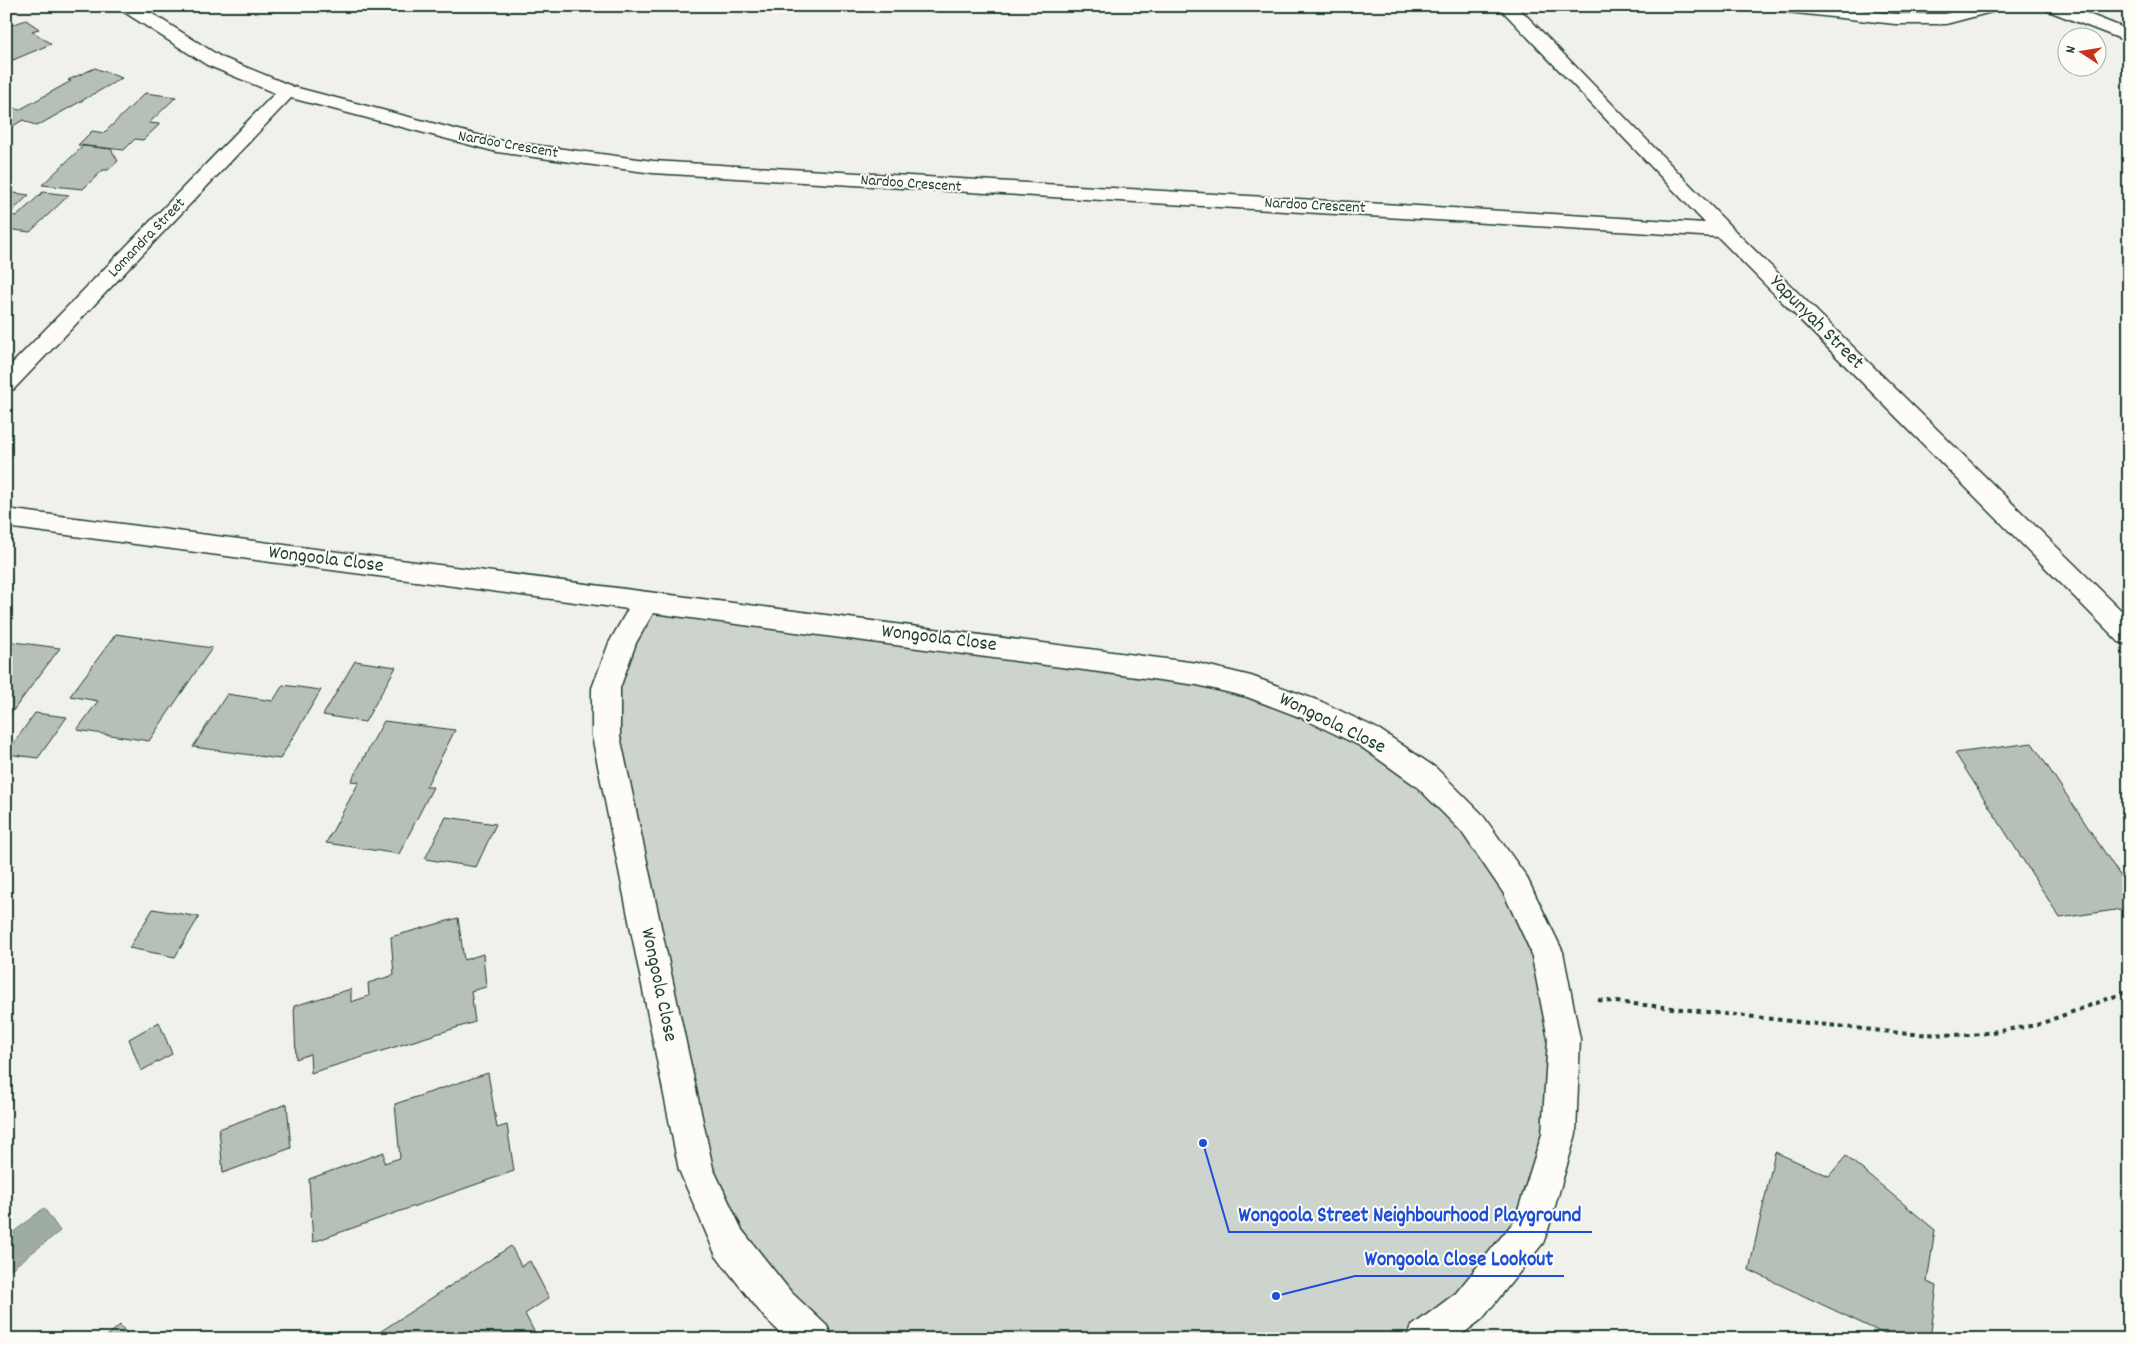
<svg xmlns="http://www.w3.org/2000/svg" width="2135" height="1345" viewBox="0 0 2135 1345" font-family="Dekko,sans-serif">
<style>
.green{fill:#cdd3cd;stroke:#768880}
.water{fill:#9faca4;stroke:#6c8077}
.building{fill:#b6bfb8;stroke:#1f3d34}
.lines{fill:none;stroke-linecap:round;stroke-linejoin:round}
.street-casing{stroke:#1f3d34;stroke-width:3}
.path{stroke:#1f3d34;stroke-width:4;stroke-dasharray:4.5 4.5;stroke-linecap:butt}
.street{fill:#fdfcf7;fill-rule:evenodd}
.labels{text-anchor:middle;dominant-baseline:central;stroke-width:4;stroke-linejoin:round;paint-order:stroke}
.far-street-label{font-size:16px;fill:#1f3d34;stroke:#fdfcf7}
.street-label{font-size:20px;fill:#1f3d34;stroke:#fdfcf7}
.leader{fill:none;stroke:#1d4ed8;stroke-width:2}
.callout-dot{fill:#1d4ed8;stroke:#fdfcf7;stroke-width:2}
.callout-label{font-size:21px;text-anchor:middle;font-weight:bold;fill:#1d4ed8;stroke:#fdfcf7;stroke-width:4;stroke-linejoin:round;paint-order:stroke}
</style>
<rect width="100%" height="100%" fill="#f0f1eb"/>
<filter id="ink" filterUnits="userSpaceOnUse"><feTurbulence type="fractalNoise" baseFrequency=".02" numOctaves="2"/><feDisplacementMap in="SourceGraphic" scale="10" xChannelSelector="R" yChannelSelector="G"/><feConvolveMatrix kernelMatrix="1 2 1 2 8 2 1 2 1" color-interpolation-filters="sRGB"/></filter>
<g filter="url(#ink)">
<path class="green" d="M646,601L1197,674L1370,738L1515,885L1564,1039L1530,1230L1425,1339H814L729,1243L606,736L623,643Z"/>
<path class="water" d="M44,1208L60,1231L6,1273V1238Z"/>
<path class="building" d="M26,20L39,29L32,31L51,44L6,63V27Z
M95,68L122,78L37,126L23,120L6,130V104L19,110L71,81L68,80Z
M145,93L176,97L149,123L160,124L143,140L135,139L124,150L78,145L92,131L104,133Z
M83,146L111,149L118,161L108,170H103L83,189L42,185Z
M6,192L29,195L8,215L17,216L43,192L69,195L30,232L6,229Z
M116,634L212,648L149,741L77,730L98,701L70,696Z
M6,641L60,648L6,720Z
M355,661L396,667L365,722L323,715Z
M283,685L321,690L280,759L193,747L227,694L273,701Z
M35,713L67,717L38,758L6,754Z
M384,721L455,730L426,787H433L399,854L326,843L359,782L351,781Z
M2032,743L2129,889V908L2060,918L1955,753Z
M446,817L496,824L476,867L425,859Z
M153,909L199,917L175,957L129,948Z
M458,918L464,960L483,954L486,987L471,991L475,1022L311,1073L310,1054L296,1059L294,1006L351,989V1002L369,996L368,983L394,975L391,937Z
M159,1022L172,1054L141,1071L129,1039Z
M488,1073L497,1128L507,1125L514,1171L313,1242L309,1179L384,1152V1163L400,1158L395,1104Z
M287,1104L291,1148L223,1173L219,1129Z
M1775,1152L1829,1176L1846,1156L1935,1230L1927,1282L1937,1286L1930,1339H1895L1749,1270Z
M511,1246L521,1266L530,1261L549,1298L525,1314L538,1339H369Z
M120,1325L131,1339H104Z"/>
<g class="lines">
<g class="street-casing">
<path id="street" d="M118,6H140L221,57L294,87L497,140L653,161L1705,223L1498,6H1517L1731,227L2129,618V645L2119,642L1718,237L653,173L497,152L291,98L14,389L6,392V370L275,93L207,65L121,10Z
M1769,6H1828L1895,14H1945L1972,6H2002L1999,10L1946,24H1895L1778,11L1772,10Z
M2043,6H2068L2129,30V42L2046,10Z
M6,509L1197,663L1251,676L1322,702L1380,730L1436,768L1481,813L1526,876L1563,952L1580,1039L1576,1134L1548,1230L1543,1243L1482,1319L1456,1339H1406L1412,1326L1456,1293L1515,1220L1542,1134L1548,1039L1531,952L1504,894L1461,831L1416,786L1360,746L1302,718L1247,697L1197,685L653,613L636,643L620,688V736L713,1168L742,1230L791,1292L827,1326L833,1339H787L765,1318L716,1256L679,1170L592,736V688L609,643L628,609L6,527Z"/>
</g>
<path class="path" d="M1598,1000L1910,1034L1973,1035L2037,1025L2129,991"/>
<use href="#street" class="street"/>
</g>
</g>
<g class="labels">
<g class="far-street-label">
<text transform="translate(508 145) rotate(10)">Nardoo Crescent</text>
<text transform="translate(911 184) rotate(4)">Nardoo Crescent</text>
<text transform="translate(1315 206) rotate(3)">Nardoo Crescent</text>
<text transform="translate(147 238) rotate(-46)">Lomandra Street</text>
</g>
<g class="street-label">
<text transform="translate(1816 323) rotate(45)">Yapunyah Street</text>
<text transform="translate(326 560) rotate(7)">Wongoola Close</text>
<text transform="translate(939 639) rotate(7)">Wongoola Close</text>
<text transform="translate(1332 724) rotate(26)">Wongoola Close</text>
<text transform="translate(658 985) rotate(78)">Wongoola Close</text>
</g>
</g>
<path class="leader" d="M1203 1143L1229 1232H1592M1276 1296L1355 1276H1564"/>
<g class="callout-dot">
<circle cx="1203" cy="1143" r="5"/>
<circle cx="1276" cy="1296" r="5"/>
</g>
<g class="callout-label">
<text x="1410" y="1221">Wongoola Street Neighbourhood Playground</text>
<text x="1459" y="1265">Wongoola Close Lookout</text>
</g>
<rect width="2135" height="1345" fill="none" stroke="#fdfcf7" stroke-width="25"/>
<rect x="12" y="12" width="2110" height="1320" fill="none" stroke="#1f3d34" stroke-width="2" filter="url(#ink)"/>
<g transform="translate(2082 52) rotate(282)"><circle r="24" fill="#fdfcf7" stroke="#a4b0a9"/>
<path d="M0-4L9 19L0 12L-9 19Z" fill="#c8321e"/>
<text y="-8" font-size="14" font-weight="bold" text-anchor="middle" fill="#1f3d34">N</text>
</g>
</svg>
